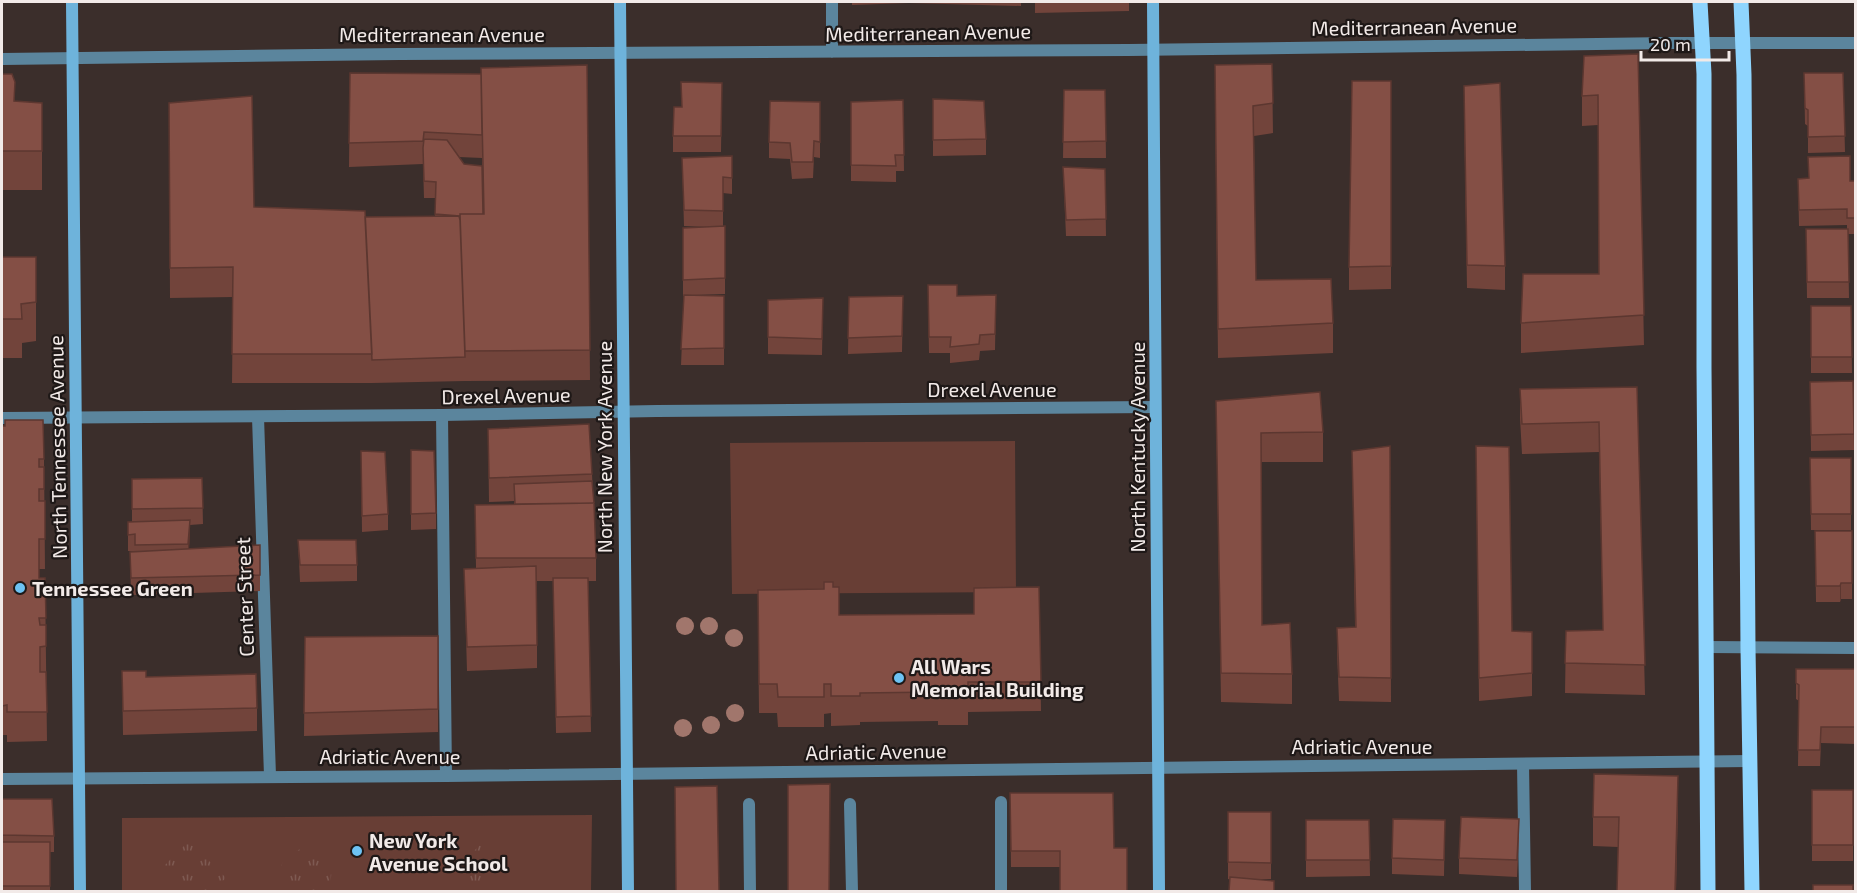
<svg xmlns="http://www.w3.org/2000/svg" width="1857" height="893" viewBox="0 0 1857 893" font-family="'Exo 2',sans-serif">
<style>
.grass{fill:#683e35}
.park{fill:url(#park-tufts)}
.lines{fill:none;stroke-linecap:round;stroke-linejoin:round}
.lane{stroke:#5b859d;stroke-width:12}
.street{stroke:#5b859d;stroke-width:12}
.secondary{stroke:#6eb3db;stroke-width:12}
.primary{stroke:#8fd5fe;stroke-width:15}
.tree{fill:#a1766c}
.wall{fill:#72443b;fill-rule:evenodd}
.shaded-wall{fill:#5c3730}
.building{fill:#844f45;stroke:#5c3730;stroke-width:1.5}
.poi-dot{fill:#6dc2f3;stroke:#1e1817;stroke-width:2}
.labels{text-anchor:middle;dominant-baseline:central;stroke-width:4.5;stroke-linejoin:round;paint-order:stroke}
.street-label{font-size:20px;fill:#f2eae8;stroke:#1e1817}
.poi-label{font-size:20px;font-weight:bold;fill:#f2eae8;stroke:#1e1817;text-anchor:start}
</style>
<defs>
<pattern id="park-tufts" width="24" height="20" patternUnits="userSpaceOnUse" patternTransform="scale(1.5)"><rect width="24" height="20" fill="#683e35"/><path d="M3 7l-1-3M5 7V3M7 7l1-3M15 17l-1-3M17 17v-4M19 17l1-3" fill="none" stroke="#7e5a52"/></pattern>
</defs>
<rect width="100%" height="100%" fill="#3b2e2b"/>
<path class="grass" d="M1015,441L1016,592L732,594L730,443Z
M592,815L591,891H122V818Z"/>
<path class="park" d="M189,841L226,878L212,891H178L158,872Z
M481,844L504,867L479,891H470L452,873Z
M305,848C329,851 339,871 325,891H286C272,873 283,852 305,848Z"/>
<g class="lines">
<path class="lane" d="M442,415L446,776
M258,417L270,776
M1523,764L1525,892"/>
<path class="street" d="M832,2V52
M2,59L399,54L1129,50L1670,43H1856
M2,418L442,415L657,411L1155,407
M1706,647L1856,648
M2,779L446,776L1750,761
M1001,802V892
M749,804L750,892
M850,804L852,892"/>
<path class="secondary" d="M72,2L80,892
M620,2L628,892
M1153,2L1159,892"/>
<path class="primary" d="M1700,2L1704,74V367L1708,892
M1741,2L1744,75L1748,648L1752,892"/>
</g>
<g class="tree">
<circle cx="685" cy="626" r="9"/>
<circle cx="709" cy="626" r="9"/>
<circle cx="734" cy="638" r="9"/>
<circle cx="735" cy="713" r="9"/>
<circle cx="711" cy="725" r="9"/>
<circle cx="683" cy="728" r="9"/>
</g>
<path class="wall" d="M852,2H1021V6L909,3L852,5Z
M1035,2H1129V11L1035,13Z
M1638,54L1644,345L1521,353V323L1599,274L1598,125L1582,126V96Z
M1272,64L1273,133L1254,136L1256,280L1333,323V353L1218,358L1215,94Z
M587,65L590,380L465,381L372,383H232L233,297L170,298L169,103L254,207L365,217L435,216V198H424L423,164L349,167L350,73L481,74ZM482,150V166L464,164L459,157L482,158Z
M1804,73H1843L1845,152L1808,153V126L1805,124Z
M2,74L15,101L42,103V190H2Z
M1391,81V289L1349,290V267Z
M722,83L721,152H673V136L682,107Z
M1064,90H1105L1106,158H1063Z
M933,99L986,139V155L933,156Z
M903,100L904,171H896V182L851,181V102Z
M820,102V158L814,157L813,178L792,179L790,159L769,158V142Z
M1464,109L1505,266V290L1467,288Z
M682,158L732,178V194L723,193V226H725V294L695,295L724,296V365H681L684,296H683V228L707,227L684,226Z
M1063,167L1105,169L1106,236H1066Z
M1798,179L1856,181V234H1848L1849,298H1807L1806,229H1847V225L1799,226Z
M2,257H36V341L22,343V358H2Z
M996,295L995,350L980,351L979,360L950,363V353H929L928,301L957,296Z
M903,296L902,352L848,354L849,297Z
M823,298L822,355L768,354V300Z
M1811,306H1851L1852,373H1811Z
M1853,381L1854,450L1811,451L1810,382Z
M1637,387L1645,695L1565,693L1566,631L1603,630L1599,452L1522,454L1520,418V389Z
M1216,401L1323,432V462H1261L1262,625L1292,674V704L1221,702Z
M2,426L44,459L45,569H39V578H45L47,741L7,742V735H2Z
M488,429L592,474L596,558V581H588L591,732L556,733L553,581H537V668L467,671L464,569L476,568L475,505L514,504V501L489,502Z
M1390,446L1391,702L1339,701L1337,652V628L1355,627L1352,451Z
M1476,446L1512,631L1532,632V696L1479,701Z
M411,450L436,513V529L411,530Z
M361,451L388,514V530L362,532Z
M1810,458H1851V530H1811Z
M202,478L203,524L190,525L189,549L260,545V591L131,595L130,552L135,551H128V522H132V479Z
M1815,531H1852V599H1841L1840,602H1816Z
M298,540L357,565V581L300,582Z
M833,587L839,615L974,614L1039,587L1041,711L968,712V725H938V721L860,722V725L831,726V713L824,714V727H778L777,713H759L758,619L824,589Z
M438,636V732L304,736L305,637Z
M1796,669H1856V744L1821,743L1820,766H1798L1799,701L1796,699Z
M122,671L146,677L257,708V731L123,735Z
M1812,790H1853V861H1812Z
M1010,793H1113L1060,867H1011Z
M2,799L54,836V852H50V891H2Z
M1678,806L1676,891H1617L1618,847L1593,846V817Z
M1228,812H1271V879H1252L1274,891L1228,879Z
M1306,820H1369L1370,876L1306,877Z
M1445,820L1444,876L1392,874V858Z
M1519,836L1517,877L1459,874V858Z"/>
<path class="shaded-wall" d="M190,520V537L188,560V544Z
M1841,583V599L1840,602V586Z
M1678,776L1676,891H1675Z"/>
<path class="building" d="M1638,54L1644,315L1521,323L1523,274H1599L1598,95L1582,96L1584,56Z
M1272,64L1273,103L1253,106L1256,280L1331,279L1333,323L1218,329L1215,65Z
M587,65L590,350L465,351L460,214H484L481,68Z
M350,73L481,74L482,135L424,132L423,141L349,143Z
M1804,73H1843L1845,136L1808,137V110L1805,108Z
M2,74H12L15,82L14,101L42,103V151H2Z
M1352,81H1391V266L1349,267Z
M681,82L722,83L721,136H673L674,107H682Z
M1500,83L1505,266L1467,265L1464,86Z
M1064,90H1105L1106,141L1063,142Z
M252,96L254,207L365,211L372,354H232L233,267L170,268L169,103Z
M933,99L984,101L986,139L933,140Z
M903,100L904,155H895L896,166L851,165V102Z
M770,101L820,102V142L814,141L813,162H792L790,143L769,142Z
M424,139L447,140L464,164L482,166L483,214H460V216L435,214L436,182L424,181L423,148Z
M732,156V178L723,177V211L684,210L682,158Z
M1850,156V181H1856V218H1847V209L1799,210L1798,179L1809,178L1808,157Z
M1063,167L1105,169L1106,219L1066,220Z
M459,216L460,220L465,357L372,360L365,217Z
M725,226V278L683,280V228Z
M1806,229H1848L1849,282H1807Z
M2,257H36V302L21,304L22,319H2Z
M928,285H957V296L996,295L995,334L980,335L979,344L950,347L951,337H929Z
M684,295L724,296V348L681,349Z
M903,296L902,336L848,338L849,297Z
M823,298L822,339L768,337V300Z
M1811,306H1851L1852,357H1811Z
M1853,381L1854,434L1811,435L1810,382Z
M1637,387L1645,665L1565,663L1566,631L1603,630L1599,422L1522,424L1520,389Z
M1320,392L1323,432L1261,433L1262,625L1290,623L1292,674L1221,673L1216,401Z
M5,420H43L44,459H39V467H44V489H39V501H45V539H39V578H45L46,618H39L40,625H46V646L40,647V672H46L47,712H7V705L2,706V426H5Z
M589,424L592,474L489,478L488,429Z
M1390,446L1391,678L1339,677L1337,628L1356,627L1352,451Z
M1476,446L1509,447L1512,631L1532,632V673L1479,678Z
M411,450L434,451L436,513L411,514Z
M361,451L385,452L388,514L362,516Z
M1810,458H1851V514H1811Z
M202,478L203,508L132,509V479Z
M592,481L594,503L515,504L514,484Z
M594,503L596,558H476L475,505Z
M190,520L188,544L135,545V534L128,535V522Z
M1815,531H1852V583H1841L1840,586H1816Z
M298,540H356L357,565H300Z
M260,545V575L131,578L130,552Z
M536,566L537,645L467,647L464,569Z
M553,578H588L591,716L556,717Z
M824,582H833V587H839V615L974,614V588L1039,587L1041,682H968V696H938V692L860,693V696H831V684H824V697H778L777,684H759L758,590L824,589Z
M438,636V709L304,713L305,637Z
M1796,669H1856V727H1821L1820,750H1798L1799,685L1796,683Z
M122,671H146V677L256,674L257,708L123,711Z
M1594,774L1678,776L1675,891H1617L1619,817H1593Z
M830,784L829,891H788V785Z
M717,786L719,891H676L675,787Z
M1812,790H1853V845H1812Z
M1010,793H1113L1114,848H1127V891H1060V851H1011Z
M2,799H52L54,836L2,835Z
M1228,812H1271V863L1228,862Z
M1461,817L1519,819L1517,860L1459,858Z
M1393,819L1445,820L1444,860L1392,858Z
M1306,820H1369L1370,860H1306Z
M2,842H50V886H2Z
M1230,877L1274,881V891H1229Z
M1813,885H1853V891H1813Z"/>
<g class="poi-dot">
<circle cx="20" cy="588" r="6"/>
<circle cx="899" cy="678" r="6"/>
<circle cx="357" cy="851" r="6"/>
</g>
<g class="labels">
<g class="street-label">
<text transform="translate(1414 26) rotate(-1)">Mediterranean Avenue</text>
<text transform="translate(928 32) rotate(-1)">Mediterranean Avenue</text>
<text x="442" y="34">Mediterranean Avenue</text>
<text x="992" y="389">Drexel Avenue</text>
<text transform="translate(506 395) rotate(-1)">Drexel Avenue</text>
<text transform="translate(57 447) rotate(-91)">North Tennessee Avenue</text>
<text transform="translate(604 447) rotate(-90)">North New York Avenue</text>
<text transform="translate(1137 447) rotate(-90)">North Kentucky Avenue</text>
<text transform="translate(244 597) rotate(-92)">Center Street</text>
<text x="1362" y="746">Adriatic Avenue</text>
<text transform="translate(876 751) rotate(-1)">Adriatic Avenue</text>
<text x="390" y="756">Adriatic Avenue</text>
</g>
<g class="poi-label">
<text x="32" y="588">Tennessee Green</text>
<text x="911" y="666">All Wars<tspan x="911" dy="23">Memorial Building</tspan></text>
<text x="369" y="840">New York<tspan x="369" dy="23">Avenue School</tspan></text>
</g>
</g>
<rect width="1857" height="893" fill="none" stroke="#f2eae8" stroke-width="6"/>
<path d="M1641 51v9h88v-9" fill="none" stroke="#f2eae8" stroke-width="3"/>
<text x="1650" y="51" font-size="18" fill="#f2eae8" stroke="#1e1817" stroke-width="4.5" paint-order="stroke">20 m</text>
</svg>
